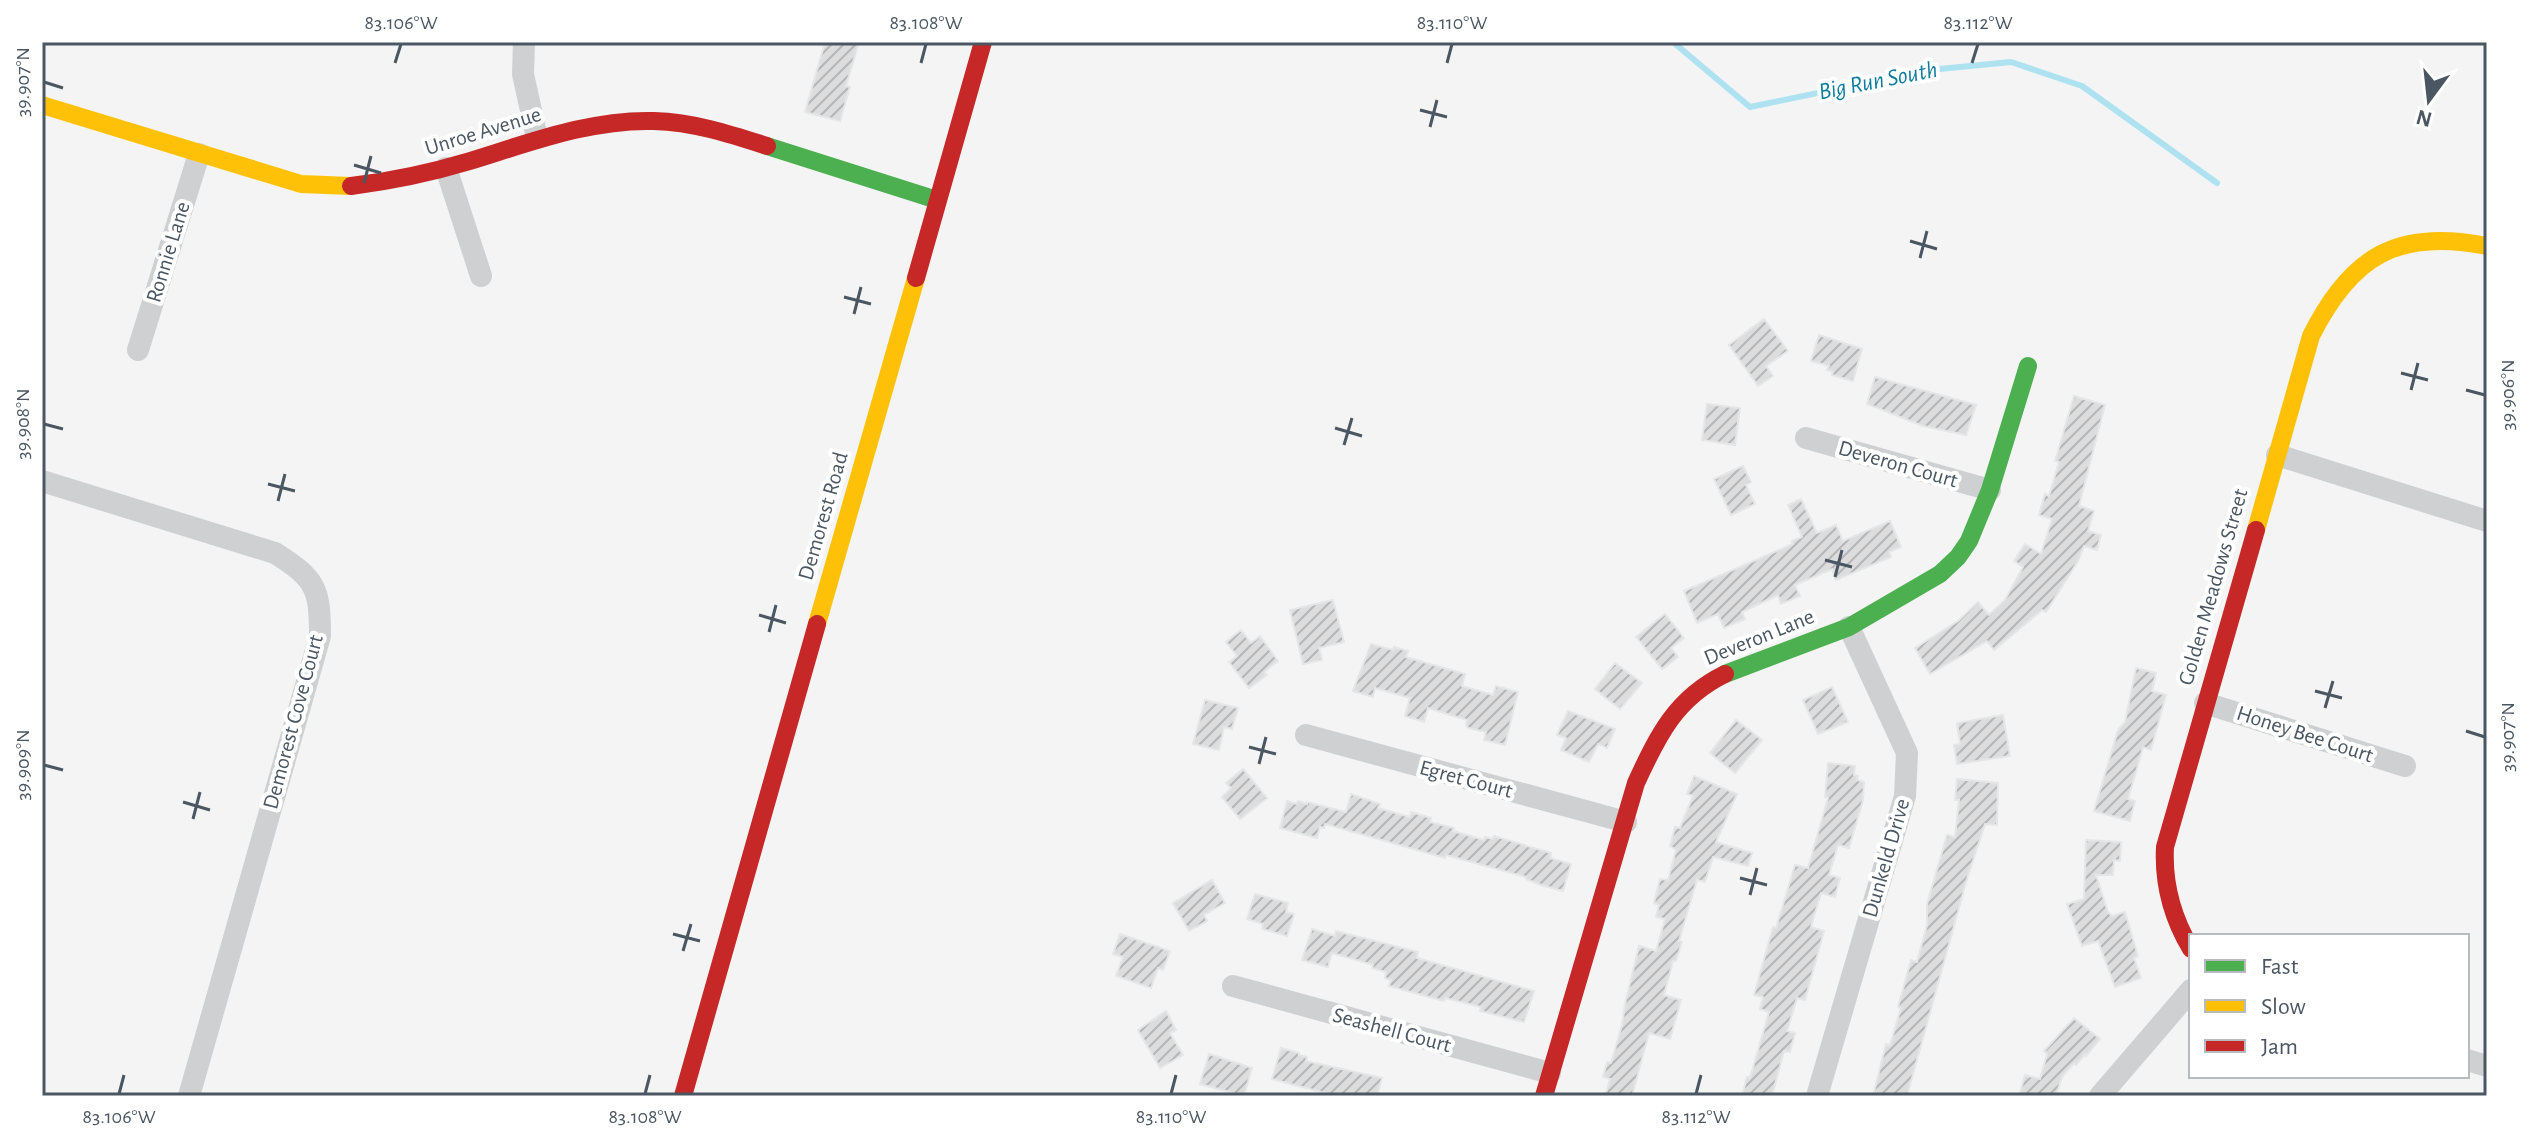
<svg xmlns="http://www.w3.org/2000/svg" width="2529" height="1138" viewBox="0 0 2529 1138" font-family="'Alegreya Sans',sans-serif">
<style>
.lines{fill:none;stroke-linecap:round;stroke-linejoin:round}
.stream{stroke:#aee2f0;stroke-width:6}
.building{fill:url(#building-hatch);stroke:#e5e6e7;stroke-width:2}
.street{stroke:#ced0d2;stroke-width:22}
.fast{stroke:#4caf50;stroke-width:18}
.slow{stroke:#ffc107;stroke-width:18}
.jam{stroke:#c62828;stroke-width:18}
.ticks{fill:none;stroke:#4a5661;stroke-width:3}
.labels{text-anchor:middle;dominant-baseline:central;stroke-width:8;stroke-linejoin:round;paint-order:stroke}
.street-label{font-size:22px;fill:#4a5661;stroke:#fff}
.water-label{font-size:24px;font-style:italic;fill:#0c7c9b;stroke:#fff}
.neatline{fill:none;stroke:#4a5661;stroke-width:3}
.ticks-label{font-size:20px;text-anchor:middle;fill:#4a5661}
</style>
<defs>
<pattern id="building-hatch" width="6" height="6" patternUnits="userSpaceOnUse" patternTransform="scale(2)"><rect width="6" height="6" fill="#ddddde"/><path d="M-1 1l2-2M0 6l6-6M5 7l2-2" fill="none" stroke="#b5b6b7"/></pattern>
</defs>
<rect width="100%" height="100%" fill="#f4f4f4"/>
<g class="lines">
<path class="stream" d="M1673,42L1750,107L1929,70L2011,62L2082,86L2217,183"/>
</g>
<path class="building" d="M825,42H859L846,86L850,87L840,121L805,112Z
M1764,319L1788,351L1766,366L1773,376L1758,386L1729,345Z
M1819,335L1862,349L1853,381L1832,375L1833,372L1827,370L1829,366L1811,361Z
M1875,377L1976,405L1966,435L1923,426L1867,404Z
M2074,396L2105,405L2079,506L2094,511L2088,531L2101,535L2097,550L2084,546L2078,561L2046,612L2042,610L1994,650L1987,641L1930,674L1915,648L1958,621L1978,602L1989,615L2005,600L2023,567L2014,561L2025,544L2041,554L2052,519L2039,515L2045,494L2049,496L2059,462L2055,461Z
M1707,404L1740,408L1735,445L1702,440Z
M1743,466L1751,482L1746,485L1755,504L1731,515L1714,479Z
M1801,499L1817,533L1836,525L1843,541L1890,521L1901,547L1889,552L1891,557L1836,580L1832,569L1795,585L1800,596L1781,604L1778,595L1742,612L1745,619L1724,628L1718,614L1697,623L1684,591L1793,544L1792,541L1802,537L1788,505Z
M1333,600L1344,642L1319,648L1322,660L1303,664L1290,610Z
M1665,614L1684,638L1671,648L1678,657L1662,669L1636,637Z
M1241,630L1251,643L1260,636L1278,661L1264,672L1267,675L1249,688L1229,662L1237,656L1226,642Z
M1371,644L1393,650L1394,647L1408,651L1406,657L1465,674L1462,686L1493,695L1496,686L1518,692L1505,745L1484,740L1486,732L1468,728L1466,725L1467,720L1428,708L1424,722L1405,716L1410,698L1375,688L1373,697L1353,691Z
M1615,663L1642,683L1620,709L1595,689Z
M2136,668L2156,673L2152,691L2166,695L2151,750L2143,747L2136,772L2128,799L2135,801L2130,821L2094,811L2118,730L2125,722Z
M1832,687L1848,722L1818,734L1803,700Z
M1205,700L1238,708L1232,729L1224,727L1219,750L1193,744Z
M1568,711L1615,729L1607,748L1598,744L1589,762L1561,750L1566,738L1557,735Z
M2003,715L2010,756L1957,764L1954,745L1960,744L1957,723Z
M1736,720L1762,740L1735,773L1710,753Z
M1828,763L1855,766L1854,775L1858,776L1857,780L1864,782L1863,800L1849,848L1838,845L1829,875L1840,878L1835,897L1821,893L1811,927L1824,931L1805,1000L1797,998L1787,1031L1795,1033L1790,1052L1784,1051L1772,1096H1742L1747,1077L1750,1078L1769,1012L1760,1009L1763,997L1754,995L1773,927L1776,928L1795,865L1808,868L1828,798L1825,797Z
M1243,769L1267,798L1240,819L1222,797L1231,788L1226,783Z
M1694,776L1737,794L1716,842L1752,853L1748,866L1713,857L1705,882L1697,880L1679,941L1682,942L1676,961H1673L1664,995L1681,1000L1670,1039L1649,1033L1632,1096H1605L1610,1079L1603,1077L1607,1062L1611,1063L1622,1025L1625,1004L1639,946L1656,951L1665,919L1656,917L1659,905L1654,903L1660,879L1668,880L1676,850L1670,846L1675,827L1680,828L1693,796L1687,794Z
M1957,779L1998,783L1997,825L1985,824L1967,879L1907,1096H1873L1886,1044L1890,1045L1901,1008L1898,1007L1911,960L1917,962L1927,925V904L1947,835L1955,837L1959,800H1955Z
M1351,794L1380,804L1378,808L1410,817L1411,812L1431,818L1430,822L1454,828L1453,831L1484,840L1485,837L1493,839L1494,836L1551,853L1550,858L1571,864L1563,891L1541,885L1526,879V877L1446,855L1445,858L1325,824L1324,828L1320,827L1317,838L1280,828L1287,801L1297,804L1298,801L1307,804V802L1346,812Z
M2086,840L2121,842L2120,861L2114,860L2113,875H2096L2108,912L2112,916L2125,912L2138,956L2134,958L2141,978L2115,987L2098,941L2082,946L2067,904L2084,899Z
M1212,880L1225,903L1204,915L1207,921L1189,931L1173,903Z
M1255,894L1288,903L1286,912L1294,914L1287,936L1262,929L1263,924L1247,919Z
M1312,929L1335,936L1336,931L1418,952L1417,958L1534,991L1524,1022L1480,1011L1481,1007L1445,998L1444,1001L1389,986L1391,980L1385,978L1386,972L1372,968L1373,965L1332,953L1328,967L1302,960Z
M1120,934L1170,951L1163,970L1158,968L1151,988L1116,976L1123,957L1113,954Z
M1166,1011L1176,1030L1170,1033L1183,1055L1160,1068L1138,1030Z
M2074,1018L2100,1039L2086,1056L2085,1054L2076,1065L2074,1063L2062,1077L2056,1096H2019L2025,1075L2040,1079L2047,1054L2044,1051Z
M1281,1048L1299,1053V1055L1307,1057L1306,1061L1382,1078L1377,1096H1336L1272,1079Z
M1209,1054L1252,1068L1244,1096L1200,1084Z"/>
<g class="lines">
<path class="street" d="M524,42L523,74L537,138
M446,168L481,276
M138,350L199,154
M1806,438L1990,490
M2277,455L2487,521
M42,481L275,553C316,579 320,588 320,636L189,1096
M2205,703L2405,766
M1306,735L1626,822
M1233,986L1550,1073
M2467,1060L2487,1066
M1817,1096L1905,796L1907,753L1849,627
M2100,1096L2191,990"/>
<path class="fast" d="M767,146L937,200
M1725,674L1849,627L1940,574L1958,557L1969,541L1990,490L2028,366"/>
<path class="slow" d="M42,105L301,184L351,186
M2256,530L2311,336C2351,256 2398,228 2487,246
M817,624L916,278"/>
<path class="jam" d="M351,186C392,181 430,173 470,161C529,143 591,119 654,121C693,122 730,134 767,146
M916,278L983,42
M2191,949C2172,917 2163,884 2165,847L2256,530
M683,1096L817,624
M1544,1096L1636,783C1658,735 1676,698 1725,674"/>
</g>
<path class="ticks" d="M395,63L401,44M921,63L926,44M1447,63L1452,44M1972,63L1978,44M44,82L63,88M1420,110L1447,117M1430,127L1437,100M354,165L381,173M364,183L371,156M1910,241L1937,249M1920,258L1927,231M844,297L871,304M854,314L861,287M2401,373L2428,380M2411,390L2418,363M2466,390L2485,395M44,424L63,429M1335,428L1362,436M1344,445L1352,418M268,484L295,491M278,501L285,474M1825,560L1852,567M1835,577L1842,550M759,615L786,623M769,632L776,605M2315,691L2342,698M2325,708L2333,681M2466,731L2485,737M1249,747L1276,754M1259,764L1266,737M44,765L63,770M183,802L210,810M193,819L200,792M1740,878L1767,885M1750,895L1757,868M673,934L700,941M683,951L691,924M119,1094L124,1075M645,1094L650,1075M1171,1094L1176,1075M1696,1094L1701,1075"/>
<g class="labels">
<g class="street-label">
<text transform="translate(483 131) rotate(-17)">Unroe Avenue</text>
<text transform="translate(168 252) rotate(-73)">Ronnie Lane</text>
<text transform="translate(1898 464) rotate(16)">Deveron Court</text>
<text transform="translate(823 516) rotate(-74)">Demorest Road</text>
<text transform="translate(2213 587) rotate(-74)">Golden Meadows Street</text>
<text transform="translate(1759 637) rotate(-22)">Deveron Lane</text>
<text transform="translate(293 722) rotate(-75)">Demorest Cove Court</text>
<text transform="translate(2305 734) rotate(18)">Honey Bee Court</text>
<text transform="translate(1466 779) rotate(15)">Egret Court</text>
<text transform="translate(1886 858) rotate(-74)">Dunkeld Drive</text>
<text transform="translate(1392 1030) rotate(15)">Seashell Court</text>
</g>
<g class="water-label">
<text transform="translate(1878 81) rotate(-11)">Big Run South</text>
</g>
</g>
<rect width="2529" height="1138" fill="none" stroke="#ffffff" stroke-width="88"/>
<rect x="2189" y="934" width="280" height="144" fill="#ffffff" stroke="#b7bbc0" stroke-width="2"/>
<rect x="2205" y="960" width="40" height="12" fill="#4caf50" stroke="#b7bbc0" stroke-width="2"/>
<text x="2261" y="974" font-size="24" fill="#4a5661">Fast</text>
<rect x="2205" y="1000" width="40" height="12" fill="#ffc107" stroke="#b7bbc0" stroke-width="2"/>
<text x="2261" y="1014" font-size="24" fill="#4a5661">Slow</text>
<rect x="2205" y="1040" width="40" height="12" fill="#c62828" stroke="#b7bbc0" stroke-width="2"/>
<text x="2261" y="1054" font-size="24" fill="#4a5661">Jam</text>
<g transform="translate(2429 100) rotate(195)" stroke="#ffffff" stroke-width="6" paint-order="stroke">
<path d="M0-6L14 30L0 20L-14 30Z" fill="#4a5661"/>
<text y="-12" font-size="22" font-weight="bold" text-anchor="middle" fill="#4a5661">N</text>
</g>
<rect x="44" y="44" width="2441" height="1050" class="neatline"/>
<g class="ticks-label">
<text x="401" y="29">83.106°W</text>
<text x="926" y="29">83.108°W</text>
<text x="1452" y="29">83.110°W</text>
<text x="1978" y="29">83.112°W</text>
<text transform="translate(22 82) rotate(-90)" y="7">39.907°N</text>
<text transform="translate(2507 395) rotate(-90)" y="7">39.906°N</text>
<text transform="translate(22 424) rotate(-90)" y="7">39.908°N</text>
<text transform="translate(2507 737) rotate(-90)" y="7">39.907°N</text>
<text transform="translate(22 765) rotate(-90)" y="7">39.909°N</text>
<text x="119" y="1123">83.106°W</text>
<text x="645" y="1123">83.108°W</text>
<text x="1171" y="1123">83.110°W</text>
<text x="1696" y="1123">83.112°W</text>
</g>
</svg>
